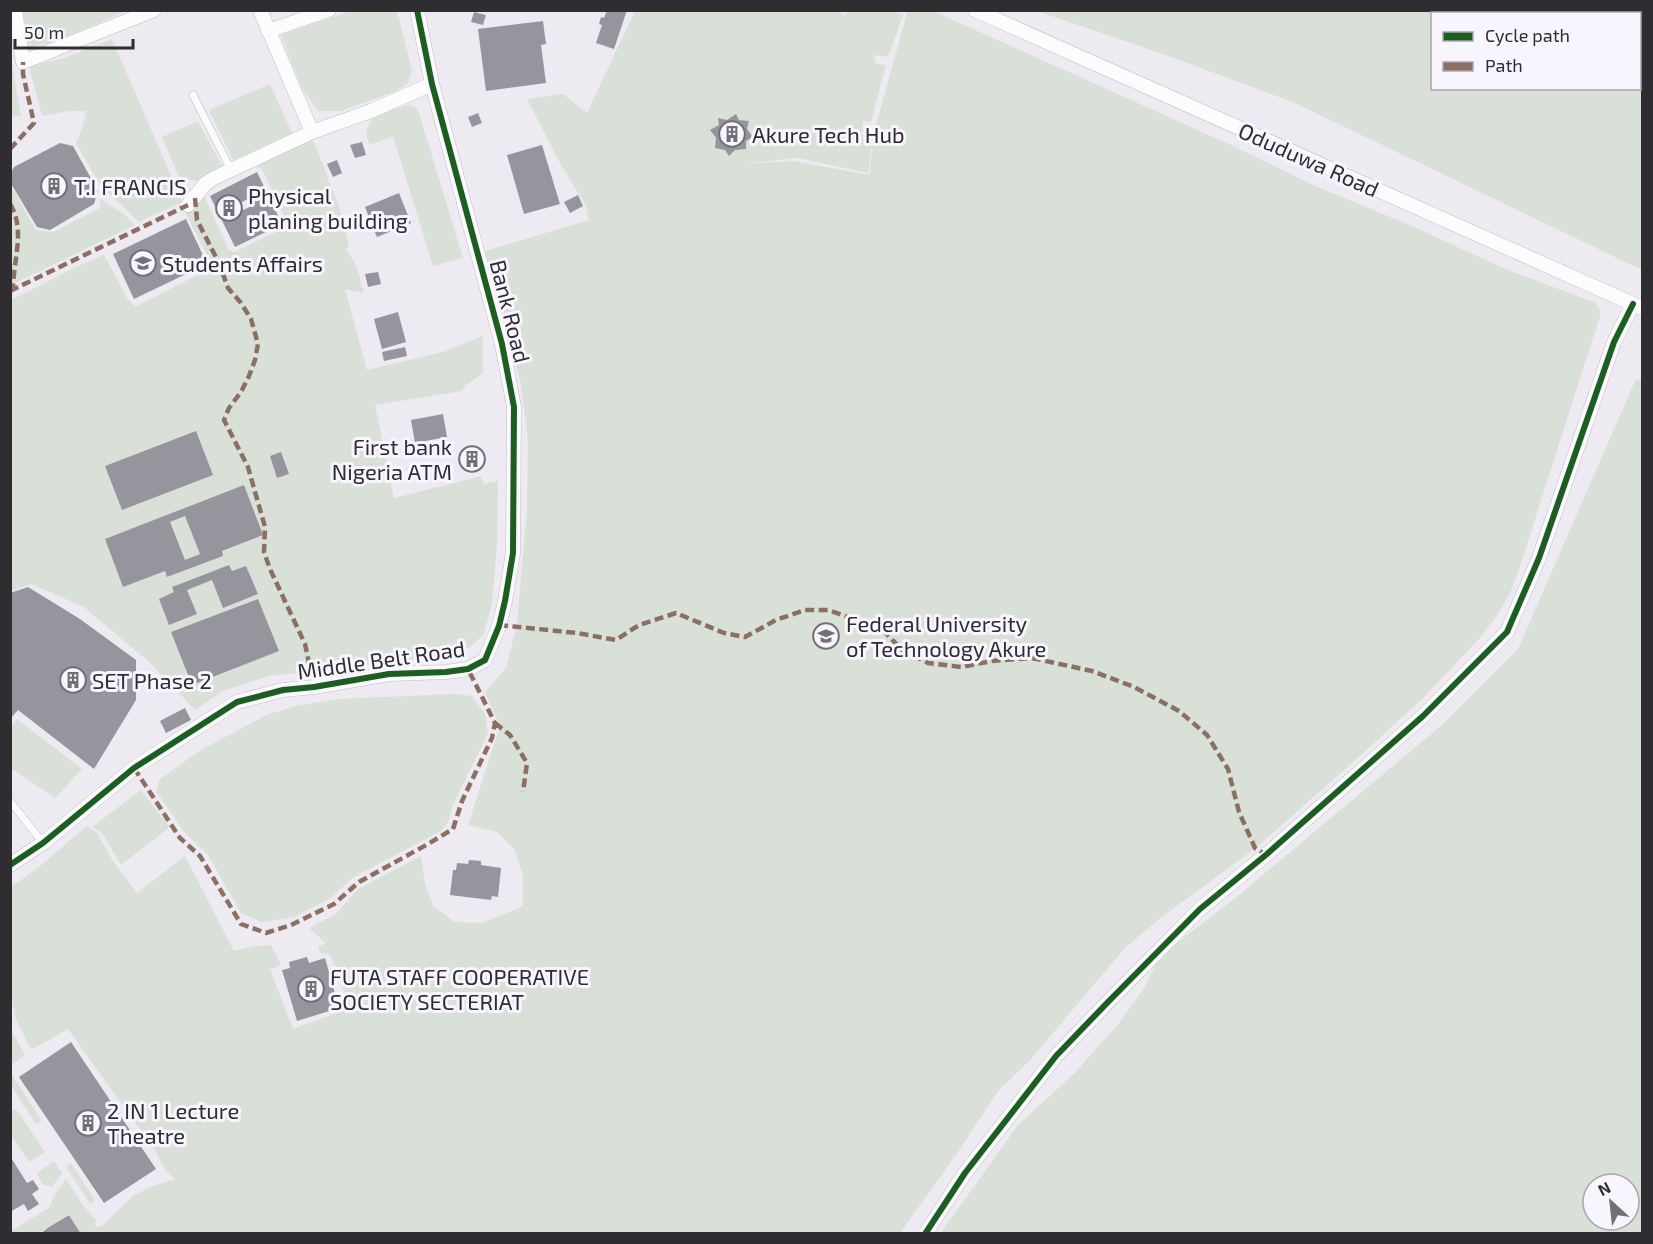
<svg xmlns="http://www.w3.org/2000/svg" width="1653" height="1244" viewBox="0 0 1653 1244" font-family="'Exo 2',sans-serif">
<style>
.green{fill:#d9e0d8;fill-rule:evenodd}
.building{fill:#96949d;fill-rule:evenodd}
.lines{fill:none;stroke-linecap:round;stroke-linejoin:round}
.lane-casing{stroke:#bebcc2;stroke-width:8}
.street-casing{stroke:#bebcc2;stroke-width:15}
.lane{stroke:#fcfcfd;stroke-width:7}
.street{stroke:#fcfcfd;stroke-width:14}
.quiet{stroke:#8d6e63;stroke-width:4.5;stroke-dasharray:9 4.5;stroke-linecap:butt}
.cycleway-casing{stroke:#f8f5fe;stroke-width:10}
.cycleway{stroke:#1b5e20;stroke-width:6}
.labels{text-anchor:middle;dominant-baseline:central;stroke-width:6;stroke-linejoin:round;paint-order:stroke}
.poi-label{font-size:22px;fill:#2f2d32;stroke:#f8f5fe;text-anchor:start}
.street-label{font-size:22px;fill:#2f2d32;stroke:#f8f5fe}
</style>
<rect width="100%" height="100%" fill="#edeaf2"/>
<path class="green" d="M837,10L845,16L847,11L891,10L903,15L888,57L874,55L876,64L886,65L871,122L863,121L862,134L872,141L868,173L798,158L741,164L794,161L869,175L875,129L907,13L909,11H933L1231,145L1315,186L1412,226L1503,268L1596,303L1601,313L1521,563L1511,591L1498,614L1479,639L1421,700L1352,763L1257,847L1159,919L1125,948L1030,1060L998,1091L958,1152L900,1233L81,1234L69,1214L39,1233H11V1231L49,1208L55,1194L66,1179L82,1204L96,1220L95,1225L97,1227L102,1226L133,1196L150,1187L175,1179L165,1169L154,1149L68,1029L33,1049L30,1047L16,1020L14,1008L11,1003V887L39,867L87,826L97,833L113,861L137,893L185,856L234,951L255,946L271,945L281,965L270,969L293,1029L350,1008L330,954L320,953L318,947L326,943L309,928L336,914L358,889L421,856L425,884L433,906L455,922L482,923L523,906V876L515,850L497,832L468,825L500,726L485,692L506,668L517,624L527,509L528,440L521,385L485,251L589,220L586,206L560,163L527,99L563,94L587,113L635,11Z
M23,11V10L126,11L54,42L30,47Z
M351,11H397L412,71L408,83L396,91L341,111H318L302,88L281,35Z
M1037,11H1642V270L1295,103L1166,55ZM1432,14H1640V88H1432Z
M112,39L181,199L182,202L139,222L111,195L104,192L76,143L83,126L86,111H69L42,116L29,66L64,58Z
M11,59L21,116L11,115Z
M270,84L292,133L233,160L209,110Z
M410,105L415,107L419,113L463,258L433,266L393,136L369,145L366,132L373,117L391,109Z
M198,121L222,166L197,181L180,179L162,137Z
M310,140L314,142L341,212L349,246L346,249L356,265L364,293L345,289L367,370L446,351L483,336V373L465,386L462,391L375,405L394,498L481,476L484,484L498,481L497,544L492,603L484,634L470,647L449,656L269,676L223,691L195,710L150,663L84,607L31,584L11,591L10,300C42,286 72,267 104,255L127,298L135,307L213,267L184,210L204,196L229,250L234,252L289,226L262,169L254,165Z
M11,186L36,230L53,232L100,208V199L124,214L135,225L11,285Z
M1642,379V1233L940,1234L1018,1125L1075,1073L1119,1023L1145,987L1159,957L1234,899L1442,725L1518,649L1635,381ZM1593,1184H1629V1220H1593Z
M455,694L472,696L485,714L488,733L452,807L448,822L441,831L352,878L331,898L294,917L262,922L241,913L208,855L185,833L156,791L160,779L201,750L266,715L296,706L337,699Z
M17,719L82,769L55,798L11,768V726Z
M141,790L170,827L121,865L102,833L92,827Z
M10,1028L25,1055L11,1065H10Z
M11,1073L42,1121L36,1124L11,1085Z
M16,1109L45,1152L29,1162L11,1135V1112Z
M54,1161L62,1173L52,1187L42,1184L37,1173Z
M71,1163L95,1200L90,1204L66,1167Z"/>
<path class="building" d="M607,10H627L614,49L596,43L602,25L599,24L601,17L604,18Z
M474,12L486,15L483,25L471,22Z
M543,21L546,44L541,45L546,83L486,91L478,29Z
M478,113L482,123L472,127L468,117Z
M736,114L739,120L749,121L747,129L753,137L746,141V149L735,150L729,156L725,150L715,148L716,138L710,130L719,125L718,118L727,120Z
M362,142L366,155L355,158L350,145Z
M60,143L73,146L98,191L94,204L50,230L37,227L10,182V175L14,167Z
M542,145L560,204L524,214L507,155Z
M337,160L342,173L333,177L327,164Z
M257,172L282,224L235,247L210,196ZM250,198L254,205L243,210L240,203Z
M399,193L411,223L377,237L365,207Z
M578,195L583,206L570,213L564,202Z
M186,219L207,264L134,299L113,254Z
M378,272L381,284L368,287L365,274Z
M398,312L406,342L382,349L374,319Z
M405,347L407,356L384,361L382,352Z
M443,414L447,437L415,443L411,420Z
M196,431L213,475L122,510L105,466Z
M475,448V451L480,450L481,457L477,458L479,469L470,471L465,450Z
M281,452L289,474L277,478L270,456Z
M244,485L263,535L222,551L223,556L167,577L165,571L123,587L105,539ZM185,516L200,554L185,560L170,522Z
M229,565L232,571L246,566L258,594L223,608L212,580L187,590L197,614L169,625L159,599L174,592L172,587Z
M28,587L80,619L136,660V700L94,769L18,710L10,719V593Z
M258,599L279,651L192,685L171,632Z
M185,708L191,720L166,733L160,721Z
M469,860L481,861V865L501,868L498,897L492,896L491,900L450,895L453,870H456L457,863L468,864Z
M307,957L309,963L325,958L339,1008L297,1021L282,970L290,968L289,962Z
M71,1042L156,1169L104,1203L19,1077Z
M10,1156L27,1183L33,1180L39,1189L32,1194L39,1204L28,1211L24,1204L10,1212Z
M69,1215L81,1234H40L49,1227Z"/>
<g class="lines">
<g class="lane-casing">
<path id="lane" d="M193,95L231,170
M10,801L43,843"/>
</g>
<g class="street-casing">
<path id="street" d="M15,10L23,62L154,10
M260,10L312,132
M975,10L1642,308
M268,31L329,10
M188,205L205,184L214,178L312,132L371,111L432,84
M10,865L43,843L134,768L237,702L283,690L314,687L389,674L446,672L468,669L485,660L499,626L505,601L513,553L514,407L502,344L432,84L417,10
M925,1234L965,1173L1056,1056L1107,1003L1200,909L1267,854L1423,716L1507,632L1539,558L1614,342L1633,304"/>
</g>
<use href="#lane" class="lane"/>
<use href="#street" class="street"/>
<path class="quiet" d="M10,149L34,123L23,74V62
M195,198L197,220L219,263L228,288L241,303L251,319L258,344L255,360L249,376L241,392L229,408L224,420L248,467L265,527L264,552L270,569L305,644L314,687
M10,204C26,229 13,261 13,289
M10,291L188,205
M499,625L577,633L616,640L639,625L676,613L724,633L745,637L776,620L805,610H828L882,629L902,650L928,663L961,667L992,661L1032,658L1092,671L1134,687L1179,711L1207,735L1228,769L1239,812L1255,848L1266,855
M495,723L510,735L527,763L523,792
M134,768L180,838L200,856L241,924L266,933L291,925L334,904L359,882L428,844L453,829L462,801L492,738L495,723L468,669"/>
<g class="cycleway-casing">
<path id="cycleway" d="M10,865L43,843L134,768L237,702L283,690L314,687L389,674L446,672L468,669L485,660L499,626L505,601L513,553L514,407L502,344L432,84L417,10
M925,1234L965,1173L1056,1056L1107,1003L1200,909L1267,854L1423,716L1507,632L1539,558L1614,342L1633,304"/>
</g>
<use href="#cycleway" class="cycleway"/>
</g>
<defs>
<g id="building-ring" transform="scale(1.35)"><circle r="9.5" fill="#f8f5fe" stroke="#726f75" stroke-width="1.5"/><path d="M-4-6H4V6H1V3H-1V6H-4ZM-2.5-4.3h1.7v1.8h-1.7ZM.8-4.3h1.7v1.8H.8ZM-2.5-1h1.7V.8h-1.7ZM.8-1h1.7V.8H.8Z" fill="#726f75"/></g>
<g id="school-ring" transform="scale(1.35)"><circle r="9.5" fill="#f8f5fe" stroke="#726f75" stroke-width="1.5"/><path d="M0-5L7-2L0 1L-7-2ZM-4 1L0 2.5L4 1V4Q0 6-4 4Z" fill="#726f75"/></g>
<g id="university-ring" transform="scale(1.35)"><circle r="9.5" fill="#f8f5fe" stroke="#726f75" stroke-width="1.5"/><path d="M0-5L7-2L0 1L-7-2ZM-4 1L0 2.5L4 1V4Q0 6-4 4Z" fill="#726f75"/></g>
</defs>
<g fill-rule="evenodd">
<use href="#building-ring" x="732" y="134"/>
<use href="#building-ring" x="54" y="186"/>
<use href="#building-ring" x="229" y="208"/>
<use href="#school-ring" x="143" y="263"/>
<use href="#building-ring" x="472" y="459"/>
<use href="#university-ring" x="826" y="636"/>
<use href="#building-ring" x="73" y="680"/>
<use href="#building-ring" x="311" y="989"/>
<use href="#building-ring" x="88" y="1123"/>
</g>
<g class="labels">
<g class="poi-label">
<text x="752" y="134">Akure Tech Hub</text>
<text x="74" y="186">T.I FRANCIS</text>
<text x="248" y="195">Physical<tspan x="248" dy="25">planing building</tspan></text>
<text x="162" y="263">Students Affairs</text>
<text x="452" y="446" text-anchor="end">First bank<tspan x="452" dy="25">Nigeria ATM</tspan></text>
<text x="846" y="623">Federal University<tspan x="846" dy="25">of Technology Akure</tspan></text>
<text x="92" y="680">SET Phase 2</text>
<text x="330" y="976">FUTA STAFF COOPERATIVE<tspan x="330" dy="25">SOCIETY SECTERIAT</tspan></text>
<text x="107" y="1110">2 IN 1 Lecture<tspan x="107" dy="25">Theatre</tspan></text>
</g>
<g class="street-label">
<text transform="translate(1309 159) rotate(24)">Oduduwa Road</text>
<text transform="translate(511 311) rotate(76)">Bank Road</text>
<text transform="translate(381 659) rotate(-8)">Middle Belt Road</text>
</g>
</g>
<rect width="1653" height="1244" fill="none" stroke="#2f2d32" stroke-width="24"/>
<rect x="1431" y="12" width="210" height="78" fill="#f8f5fe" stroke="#a8a5ac" stroke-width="1.5"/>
<rect x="1443" y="32" width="30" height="9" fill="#1b5e20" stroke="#a8a5ac" stroke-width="1.5"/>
<text x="1485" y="42" font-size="18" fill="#2f2d32">Cycle path</text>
<rect x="1443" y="62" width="30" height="9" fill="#8d6e63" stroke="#a8a5ac" stroke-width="1.5"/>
<text x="1485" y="72" font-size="18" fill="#2f2d32">Path</text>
<g transform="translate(1611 1202) rotate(333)"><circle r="28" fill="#f8f5fe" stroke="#a8a5ac" stroke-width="1.5"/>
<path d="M0-4.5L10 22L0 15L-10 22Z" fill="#726f75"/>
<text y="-9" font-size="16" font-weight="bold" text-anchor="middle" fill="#2f2d32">N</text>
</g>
<path d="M15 39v9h118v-9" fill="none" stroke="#2f2d32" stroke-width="3"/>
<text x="24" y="39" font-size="18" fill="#2f2d32" stroke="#f8f5fe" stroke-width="4.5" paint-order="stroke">50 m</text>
</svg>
